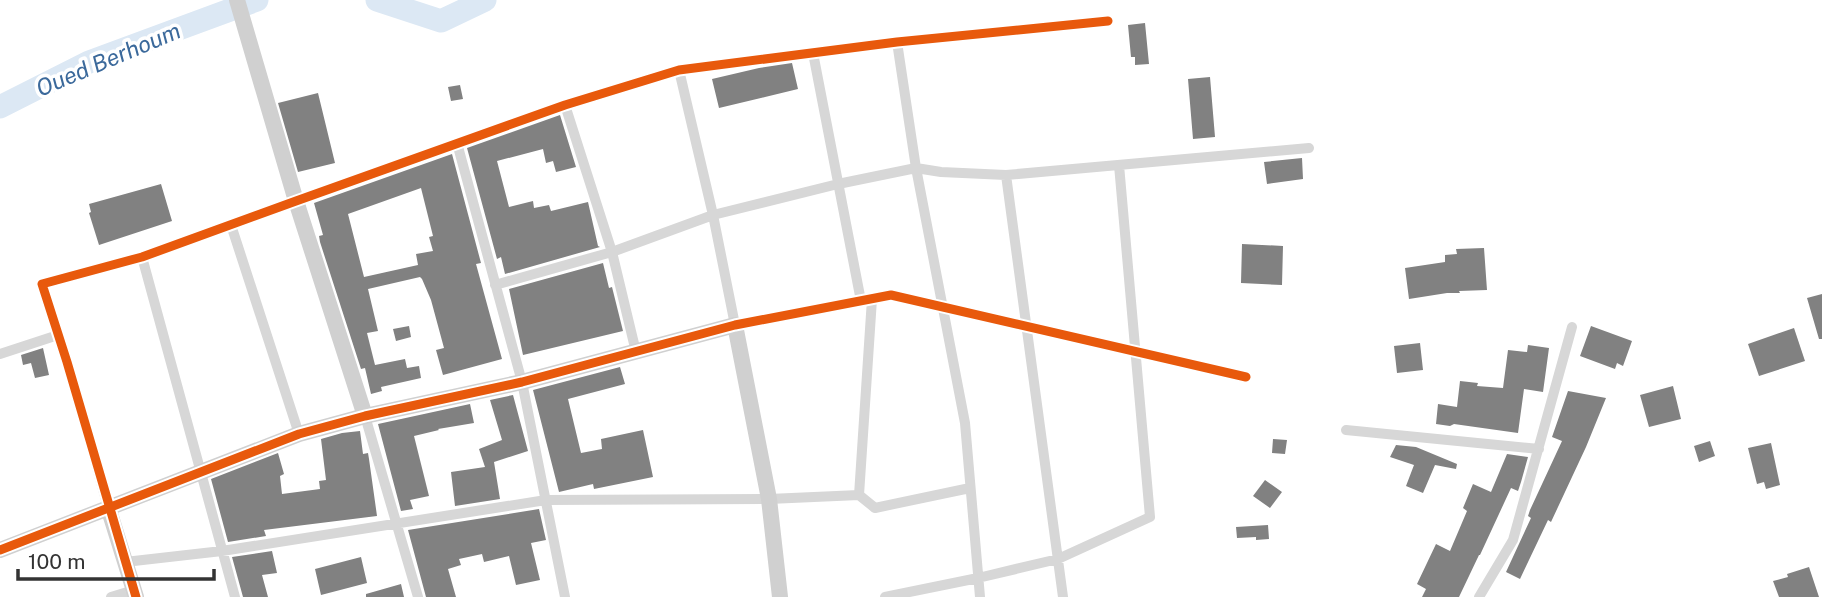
<svg xmlns="http://www.w3.org/2000/svg" width="1822" height="597" viewBox="0 0 1822 597" font-family="'Public Sans',sans-serif">
<style>
.lines{fill:none;stroke-linecap:round;stroke-linejoin:round}
.river{stroke:#dce8f4;stroke-width:23}
.building{fill:#818181;fill-rule:evenodd}
.street{stroke:#d7d7d7;stroke-width:10}
.secondary{stroke:#d0d0d0;stroke-width:16}
.cycleway-casing{stroke:#fff;stroke-width:13}
.cycleway{stroke:#e8590c;stroke-width:9}
.labels{text-anchor:middle;dominant-baseline:central;stroke-width:7;stroke-linejoin:round;paint-order:stroke}
.water-label{font-size:23px;font-style:italic;fill:#3b699b;stroke:#fff}
</style>
<rect width="100%" height="100%" fill="#fff"/>
<g class="lines">
<path class="river" d="M377,0L441,21L485,0
M0,107L89,62L257,0"/>
</g>
<path class="building" d="M1145,23L1149,64L1135,65V57H1131L1128,25Z
M792,63L798,89L719,108L712,79L759,68Z
M1210,77L1215,137L1193,139L1188,79Z
M460,85L463,99L451,101L448,87Z
M318,93L335,163L298,172L278,103Z
M560,115L576,167L556,172L553,161L546,163L543,149L497,161L509,207L533,201L534,208L549,205L551,211L588,202L598,246L600,247L505,274L501,257L497,259L467,148Z
M452,154L481,263L476,264L502,359L443,375L436,350L444,348L431,300L422,279L420,277L368,289L378,331L367,333L375,365L405,359L407,368L419,366L421,378L381,387L382,391L371,394L365,368L361,369L320,242L319,236L323,235L314,203ZM421,188L433,236L429,237L433,251L416,254L418,265L364,277L348,214Z
M1302,158L1303,179L1267,184L1264,162Z
M161,184L172,221L99,245L89,213L91,212L89,204Z
M1242,244L1283,246L1282,285L1241,283Z
M1484,248L1487,290L1459,291L1460,293H1447L1409,299L1405,268L1445,262V255L1457,254L1456,249Z
M603,263L609,288L612,287L623,331L523,355L509,289Z
M1822,294V339H1819L1807,298Z
M409,326L411,337L396,341L393,329Z
M1591,326L1632,341L1623,366L1617,363L1615,369L1580,356Z
M1794,328L1805,361L1759,376L1748,344Z
M1420,343L1423,370L1397,373L1394,346Z
M1528,345L1549,348L1543,392L1524,389L1518,433L1454,424L1450,426L1436,424L1438,404L1457,407L1460,381L1478,383L1477,386L1503,388L1508,350L1527,352Z
M43,348L49,375L35,378L31,363L23,365L21,355Z
M620,367L625,384L568,399L581,453L602,449L601,439L643,430L653,477L594,489L593,484L559,492L533,390Z
M1673,386L1681,419L1649,427L1640,395Z
M1568,391L1606,398L1586,447L1551,522L1548,520L1520,579L1506,572L1531,518L1528,516L1530,510L1562,441L1552,437Z
M513,395L528,451L494,462L500,499L455,506L451,472L485,467L479,449L502,440L490,400Z
M470,404L474,423L438,429L439,430L414,436L429,496L410,500L413,509L401,511L378,424Z
M360,431L363,454L368,453L369,459L377,516L264,530L266,536L228,542L211,479L278,453L284,474L280,476L282,494L320,489L319,481L326,480L321,439L342,433Z
M1273,439L1287,440L1285,454L1272,453Z
M1710,441L1715,456L1699,462L1694,446Z
M1771,443L1780,485L1766,489L1764,482L1757,484L1748,448Z
M1396,445L1416,447L1457,464L1456,469L1435,465L1423,493L1406,486L1414,465L1390,457Z
M1507,454L1528,457L1521,482L1518,491L1511,488L1480,555H1479L1459,597H1422L1426,589L1417,584L1436,544L1450,551L1467,511L1463,508L1473,484L1491,492Z
M1265,480L1282,492L1270,508L1253,496Z
M539,509L546,540L531,543L540,580L516,585L509,556L484,562L482,554L459,559L461,565L448,569L456,597H426L408,530Z
M1268,525L1269,539L1256,540V537L1237,538L1236,527Z
M272,551L277,573L262,575L268,597H243L232,557Z
M361,557L367,583L321,595L315,569Z
M1809,567L1819,597H1779L1773,581L1788,577L1787,574Z
M401,584L404,597H366V594Z"/>
<g class="lines">
<path class="street" d="M897,42L916,168L965,423L980,597
M813,53L861,301
M679,70L713,215L735,325L891,295L1246,377
M565,105L612,252L636,352
M457,143L522,382L565,597
M1006,175L1063,597
M231,225L299,434
M142,257L235,597
M495,285L612,252L713,215L838,184L916,168L941,172L1006,175L1309,148
M0,354L58,335
M365,416L418,597
M1346,430L1539,449
M859,495L872,299
M108,507L67,362L42,284L142,257L296,201L565,105L679,70L897,42L1108,21
M125,562L222,551L546,500L769,499L859,495L875,508L970,488
M111,597L134,590
M885,597L978,578L1058,559L1150,517L1119,165
M1479,597L1513,540L1572,327"/>
<path class="secondary" d="M237,0L296,201L365,416
M108,507L136,597
M0,550L299,434L365,416L522,382L735,325L769,499L780,597"/>
<g class="cycleway-casing">
<path id="cycleway" d="M0,550L299,434L365,416L522,382L735,325L891,295L1246,377
M136,597L67,362L42,284L142,257L296,201L565,105L679,70L897,42L1108,21"/>
</g>
<use href="#cycleway" class="cycleway"/>
</g>
<g class="labels">
<g class="water-label">
<text transform="translate(108 59) rotate(-23)">Oued Berhoum</text>
</g>
</g>
<path d="M18 569v10h196v-10" fill="none" stroke="#333333" stroke-width="3.5"/>
<text x="28" y="569" font-size="21" fill="#333333" stroke="#ffffff" stroke-width="5" paint-order="stroke">100 m</text>
</svg>
